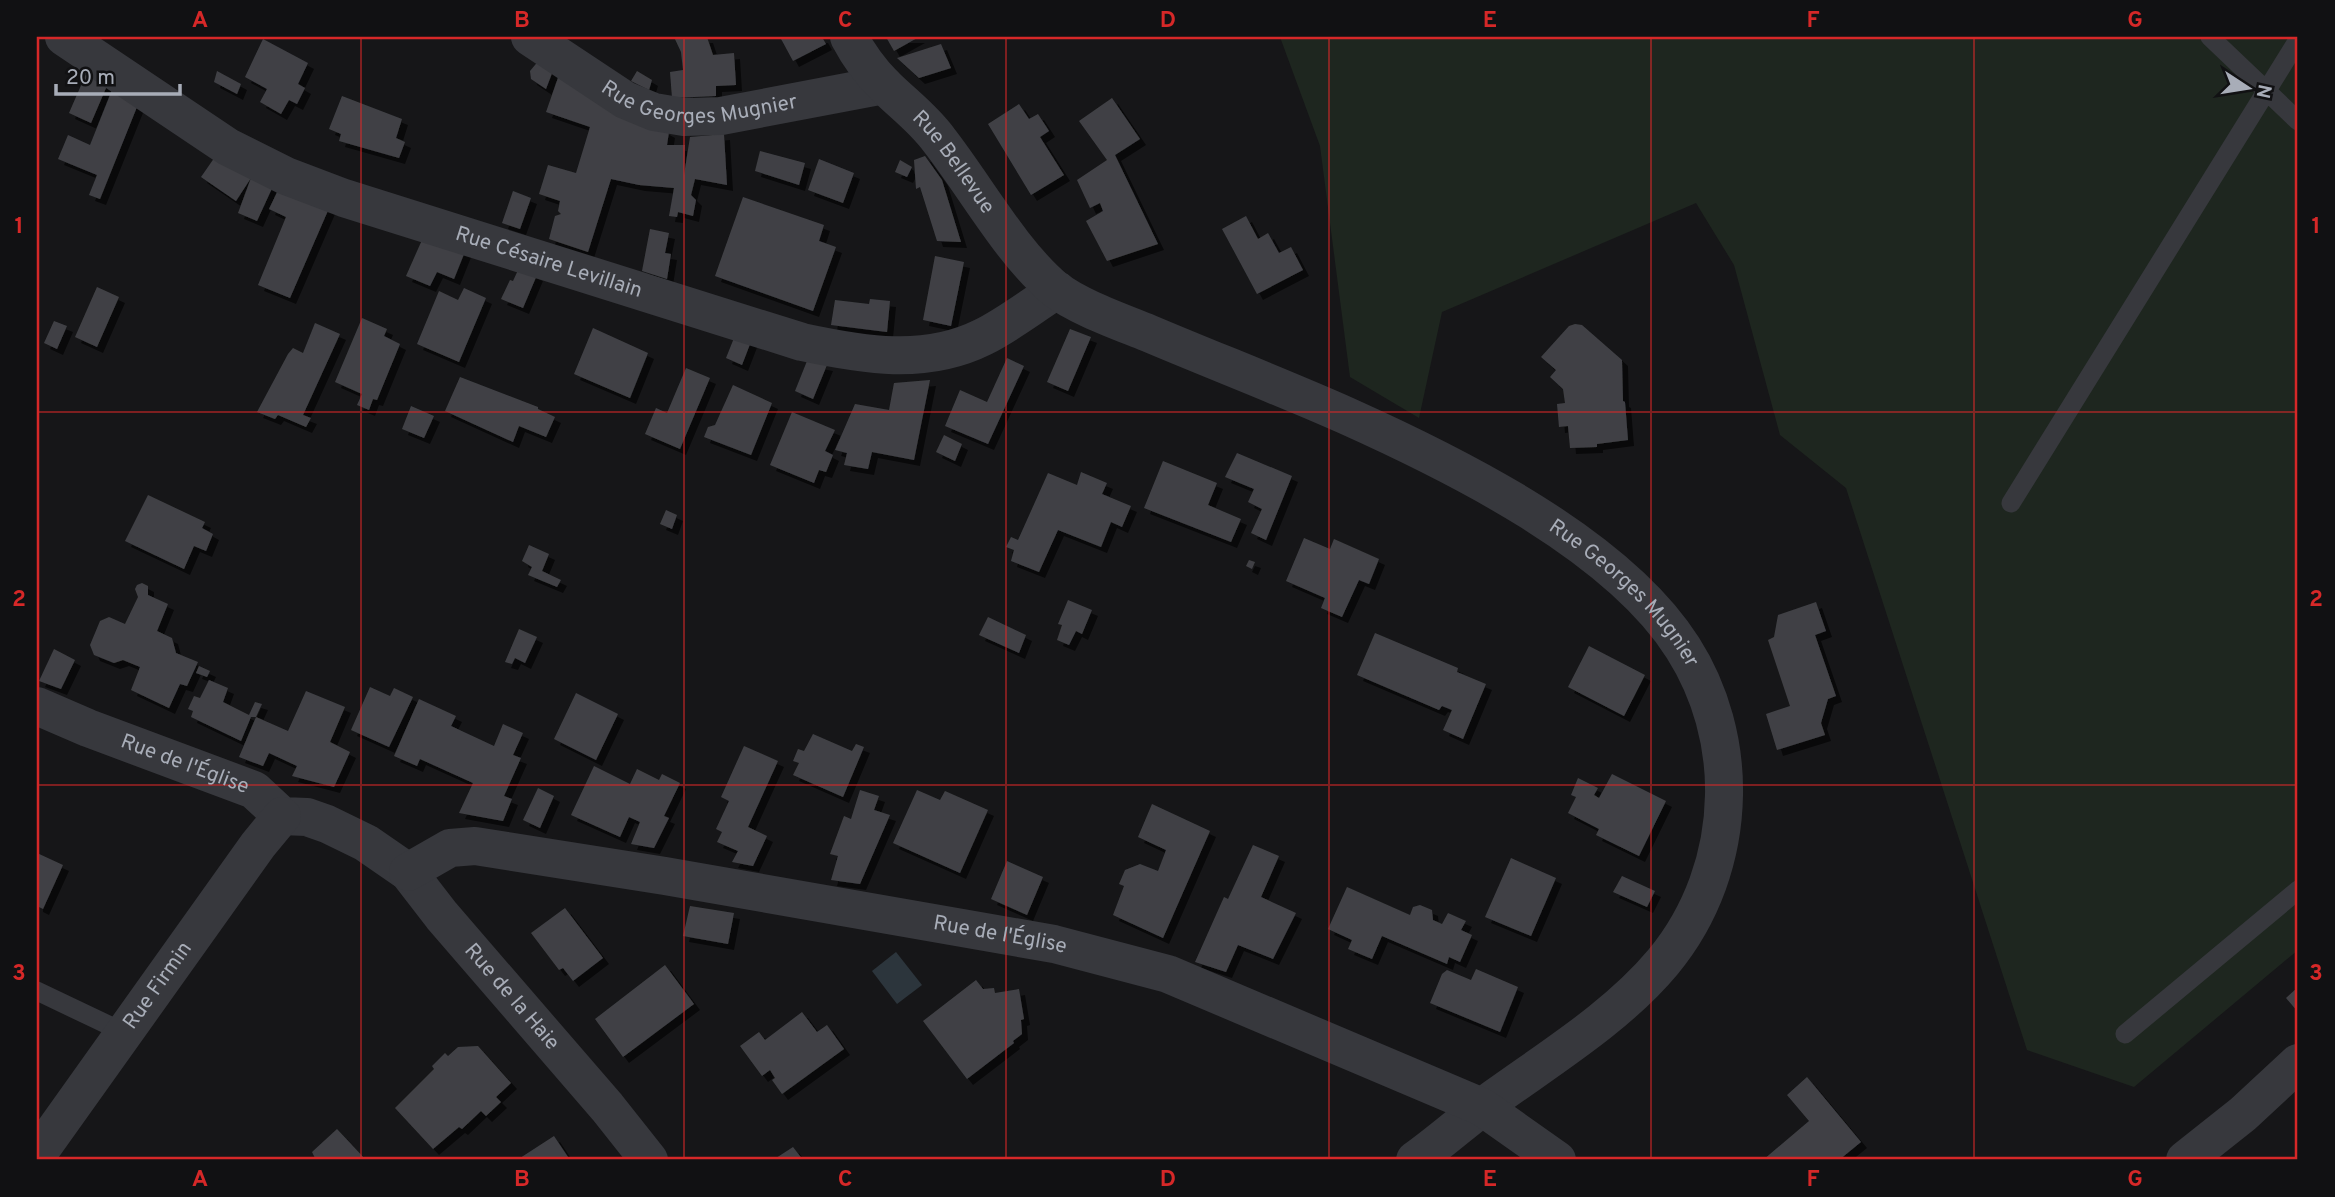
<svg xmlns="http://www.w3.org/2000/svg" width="2335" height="1197" viewBox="0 0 2335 1197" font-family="Overpass,sans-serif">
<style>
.green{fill:#1e261f}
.water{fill:#2c353c}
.building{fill:#404145;filter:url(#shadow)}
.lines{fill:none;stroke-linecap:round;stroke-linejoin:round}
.service{stroke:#37383d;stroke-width:19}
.minor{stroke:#37383d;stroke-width:38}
.grid{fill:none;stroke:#d62828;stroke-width:2;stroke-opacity:0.55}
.labels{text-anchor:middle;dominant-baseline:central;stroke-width:5;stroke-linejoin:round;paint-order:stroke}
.street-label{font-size:21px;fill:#a8adb8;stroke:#111113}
.neatline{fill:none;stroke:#d62828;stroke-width:2.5}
.grid-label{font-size:23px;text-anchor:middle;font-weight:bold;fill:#d62828}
</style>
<defs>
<filter id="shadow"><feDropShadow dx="6" dy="6" stdDeviation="0" flood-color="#0009"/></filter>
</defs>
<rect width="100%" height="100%" fill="#161618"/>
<path class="green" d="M1280,37H2298V950L2134,1087L2027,1050L1846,488L1780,435L1734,265L1696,203L1442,312L1419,418L1350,377L1320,146Z"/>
<path class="water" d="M896,952L922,985L897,1004L872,971Z"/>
<path class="building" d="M674,37H707L713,55L734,53L736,85L716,86V96L672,98L670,72L683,70L681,52Z
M780,37H822L826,44L793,61Z
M886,37H919L894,51Z
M263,39L308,63L298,84L305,88L297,104L289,100L281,114L260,102L267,89L245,77Z
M941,44L951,68L919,78L897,58Z
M540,59L554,68L546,89L531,79L530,71Z
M89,67L109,81L91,123L69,113Z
M217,71L241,84L237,94L214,82Z
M637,71L652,80L649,90L631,81Z
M560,72L669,132L667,145H685L684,175L690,137L724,134L727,185L695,179L691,195L696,200L693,216L678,212L677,217L669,216L674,188L639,185L611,179L588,252L549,239L555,216L561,214L558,211L560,201L539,194L548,165L576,173L590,127L546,112Z
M114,85L139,102L100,199L89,195L97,175L58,159L68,135L90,145Z
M342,96L402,119L396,138L405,142L399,158L339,141L341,134L329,129Z
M1112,98L1140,139L1115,155L1158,244L1107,261L1086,221L1103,211L1100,203L1090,208L1077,180L1107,160L1079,121Z
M1019,104L1029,119L1038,114L1049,131L1040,137L1064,175L1031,195L988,124Z
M760,151L805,163L799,185L755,171Z
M217,154L251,178L236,201L201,177Z
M925,156L942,180L961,242L937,241L920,187L916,189L914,160Z
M819,159L854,173L843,203L808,190Z
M900,160L912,167L907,177L895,172Z
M251,178L274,184L257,221L238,213Z
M280,186L330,206L290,298L258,285L286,217L269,209Z
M513,191L531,198L520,229L502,223Z
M743,197L824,225L819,241L836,247L813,311L715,276Z
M1246,216L1258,239L1268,233L1279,253L1291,247L1303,270L1257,294L1222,229Z
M650,229L669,233L665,253L671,254L667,279L642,271Z
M422,240L466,249L454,279L437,272L430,286L406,276Z
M935,256L964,262L951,326L923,320Z
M519,268L537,275L523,308L501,299L510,280L513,281Z
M97,287L119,297L97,347L75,337Z
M464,288L486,298L459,362L417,344L439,291L458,300Z
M870,299L890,301L887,332L831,325L835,300L869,304Z
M362,318L387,329L384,336L400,344L377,400L373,399L369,410L357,405L362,394L335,382Z
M54,321L67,326L57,349L44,343Z
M315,323L340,334L303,415L311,418L306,427L278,415L275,419L257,412L288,354L293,348L303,353Z
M1575,324L1582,325L1622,360L1623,401L1625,402L1628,440L1597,444V447L1570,448L1568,426L1559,427L1557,404L1565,403L1563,389L1550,377L1556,370L1541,357L1569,326Z
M593,328L648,353L630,398L574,374Z
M1070,329L1091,337L1068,391L1047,382Z
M736,333L752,339L742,365L726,358Z
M1007,358L1024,366L988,444L945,426L960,390L987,402Z
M807,361L827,365L813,399L795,391Z
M686,368L710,378L680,449L645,434L656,408L667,413Z
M460,377L538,407V409L555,417L546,437L519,426L513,442L445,411Z
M930,380L914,460L872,452L868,469L844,465L847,453L835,450L855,404L889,410L894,383Z
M733,385L772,403L751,455L704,437L708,427L715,425Z
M411,406L434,416L424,438L402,429Z
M792,412L835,430L825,451L833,455L826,472L819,470L814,483L770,465Z
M944,435L962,444L955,461L936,452Z
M1237,453L1292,476L1266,540L1251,533L1262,509L1248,502L1254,489L1225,477Z
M1163,461L1217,483L1208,505L1241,519L1231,542L1144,508Z
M1081,472L1107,483L1102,494L1131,506L1122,527L1111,522L1101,547L1058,530L1039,572L1011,561L1014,550L1006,547L1011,537L1018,540L1048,473L1077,485Z
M148,495L205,522L202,528L213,534L206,551L194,546L184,569L125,541Z
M666,510L677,515L672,529L660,524Z
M1304,538L1330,549L1334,539L1379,559L1369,584L1359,580L1342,617L1321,608L1325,598L1286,581Z
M529,545L549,554L542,571L561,580L557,587L528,575L532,567L522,561Z
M1249,560L1255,562L1252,569L1246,566Z
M142,583L148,586V595L168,604L157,631L172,638L176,653L198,662L187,686L180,684L169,708L131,690L140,667L123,660L114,663L94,655L90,645L100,621L109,617L125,624L138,597L135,589L137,585Z
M1068,600L1092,610L1082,634L1076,631L1069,645L1057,640L1062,625L1058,624Z
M1816,602L1826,631L1815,635L1836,696L1828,699L1821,723L1825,735L1777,750L1766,714L1790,706L1768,640L1774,637L1778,615Z
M988,617L1026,635L1019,653L979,635Z
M519,629L537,637L525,663L515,658L512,664L505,662Z
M1375,633L1458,668L1457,672L1486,684L1463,739L1443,730L1452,710L1442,706L1439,710L1357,675Z
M1589,646L1645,675L1624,716L1568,687Z
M54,649L75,660L61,689L39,681Z
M199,666L210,671L207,677L196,673Z
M209,680L228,688L223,702L249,715L255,702L262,704L256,717L288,731L306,691L345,707L330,742L350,752L334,787L292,776L297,766L269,753L263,766L239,757L256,717H251L241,741L191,717L193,711L188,709L194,696L200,698Z
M370,687L390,696L394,688L413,697L389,747L351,730Z
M576,693L618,714L596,760L554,739Z
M419,699L456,716L451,726L494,746L503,724L523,733L513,755L521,758L504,796L512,799L503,821L459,813L473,783L420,759L417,766L394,756Z
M813,734L852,751L856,744L864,747L843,797L793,775L799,763L793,761L798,749L804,751Z
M744,746L778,761L748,827L767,836L753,866L732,862L738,851L717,842L722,832L716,829L729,801L721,797Z
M594,766L630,784L637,769L659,780L662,774L680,783L664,816L669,818L654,848L631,844L640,822L629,817L620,837L571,815Z
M1612,774L1666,801L1639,856L1596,835L1599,829L1568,813L1576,797L1571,795L1578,778L1598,788L1594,795L1599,798Z
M538,788L554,796L540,828L523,820Z
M860,790L879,796L874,810L890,815L860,884L831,880L838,856L830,854L844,816L851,819Z
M917,790L940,800L945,791L988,810L960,873L893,843Z
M1152,804L1210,831L1163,938L1113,915L1124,886L1119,884L1125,870L1140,864L1158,871L1166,850L1138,837Z
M1253,845L1279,856L1261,897L1296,913L1273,959L1238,945L1226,972L1195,962L1224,897L1228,899Z
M37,853L63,865L43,909L37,906Z
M1511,858L1556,878L1531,936L1485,917Z
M1007,861L1043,877L1027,915L991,899Z
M1622,876L1655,891L1647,907L1613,892Z
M1347,887L1410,915L1413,907L1420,905L1432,910L1433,920L1442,924L1448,913L1466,921L1461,930L1472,935L1460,962L1449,957L1447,964L1382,936L1372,959L1348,949L1352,940L1328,929Z
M690,906L734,913L728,944L683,936Z
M565,908L603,958L573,981L563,968L559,970L531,933Z
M665,965L694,1004L623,1057L595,1019Z
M1476,969L1518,987L1500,1032L1430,1003L1442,974L1447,970L1471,980Z
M976,980L983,989L994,988L995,993L1019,989L1024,1019L1021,1020L1022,1034L1013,1041L1014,1043L967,1079L923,1021Z
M2298,987V1012L2286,998Z
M802,1012L817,1032L827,1025L844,1049L782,1094L772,1080L775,1078L770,1070L762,1076L740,1046L759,1032L765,1040Z
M478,1046L511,1083L496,1097L501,1102L486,1116L481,1111L462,1129L459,1127L433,1149L395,1108L434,1069L432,1066L445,1053L448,1056L458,1047Z
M1807,1077L1861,1142L1839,1160H1763L1809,1121L1787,1095Z
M337,1129L366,1160H313L315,1158L312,1152Z
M554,1136L570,1160H517Z
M793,1147L803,1160H773Z"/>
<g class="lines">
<path class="service" d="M2210,37L2298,121
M2011,503L2298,40
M37,991L123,1032
M2125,1034L2298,890"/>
<g class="minor">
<path id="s1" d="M64,37L228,147L286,176L344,198L802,342C863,355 925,366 983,337C1009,324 1033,305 1057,290"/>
<path id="s2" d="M530,37L625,100L654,112L684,117L721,116L884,85"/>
<path id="s3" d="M849,37C858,54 870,71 884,85C903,104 923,118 939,140C975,186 1011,252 1055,289C1078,307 1121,322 1148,333C1214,361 1282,387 1347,416C1456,465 1618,545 1683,648C1711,692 1725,744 1724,795C1723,856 1702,915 1663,962C1618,1016 1553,1056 1496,1097C1468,1117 1443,1140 1415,1160"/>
<path id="s4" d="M37,706L88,728L254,790L282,816L307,817L327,824L366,843L408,872L442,916L607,1107L649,1160"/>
<path id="s5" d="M408,872L450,848L475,846L665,876L1054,944L1168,974L1482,1107L1557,1160"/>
<path id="s6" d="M37,1155L258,845L282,816"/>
<path d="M2185,1160L2243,1114L2298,1063"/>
</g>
</g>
<path class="grid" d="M361,37V1160M684,37V1160M1006,37V1160M1329,37V1160M1651,37V1160M1974,37V1160M37,412H2298M37,785H2298"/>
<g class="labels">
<g class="street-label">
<text stroke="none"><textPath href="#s2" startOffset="189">Rue Georges Mugnier</textPath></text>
<text stroke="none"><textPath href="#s3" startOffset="164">Rue Bellevue</textPath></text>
<text stroke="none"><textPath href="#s1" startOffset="539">Rue Césaire Levillain</textPath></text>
<text stroke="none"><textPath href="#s3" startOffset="978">Rue Georges Mugnier</textPath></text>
<text stroke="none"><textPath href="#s4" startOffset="159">Rue de l'Église</textPath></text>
<text stroke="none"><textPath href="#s5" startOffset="606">Rue de l'Église</textPath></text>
<text stroke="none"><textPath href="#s6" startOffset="208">Rue Firmin</textPath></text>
<text stroke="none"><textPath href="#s4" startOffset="574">Rue de la Haie</textPath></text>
</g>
</g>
<rect width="2335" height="1197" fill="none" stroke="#111113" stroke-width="77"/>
<g transform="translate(2248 88) rotate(102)" stroke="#111113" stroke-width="5" paint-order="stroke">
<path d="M0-5L12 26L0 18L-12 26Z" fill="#a8adb8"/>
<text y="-10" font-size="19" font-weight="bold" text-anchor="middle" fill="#a8adb8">N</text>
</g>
<path d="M56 84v10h124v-10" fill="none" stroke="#a8adb8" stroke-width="3.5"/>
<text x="66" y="84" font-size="21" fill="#a8adb8" stroke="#111113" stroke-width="5" paint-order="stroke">20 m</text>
<rect x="38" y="38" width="2258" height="1120" class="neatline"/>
<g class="grid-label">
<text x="200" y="27">A</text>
<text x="522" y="27">B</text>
<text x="845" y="27">C</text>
<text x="1168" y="27">D</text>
<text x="1490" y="27">E</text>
<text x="1813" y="27">F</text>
<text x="2135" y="27">G</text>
<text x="19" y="233">1</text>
<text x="2316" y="233">1</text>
<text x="19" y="606">2</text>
<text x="2316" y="606">2</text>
<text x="19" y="980">3</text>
<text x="2316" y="980">3</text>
<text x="200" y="1186">A</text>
<text x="522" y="1186">B</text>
<text x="845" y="1186">C</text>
<text x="1168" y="1186">D</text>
<text x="1490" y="1186">E</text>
<text x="1813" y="1186">F</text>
<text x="2135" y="1186">G</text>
</g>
</svg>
